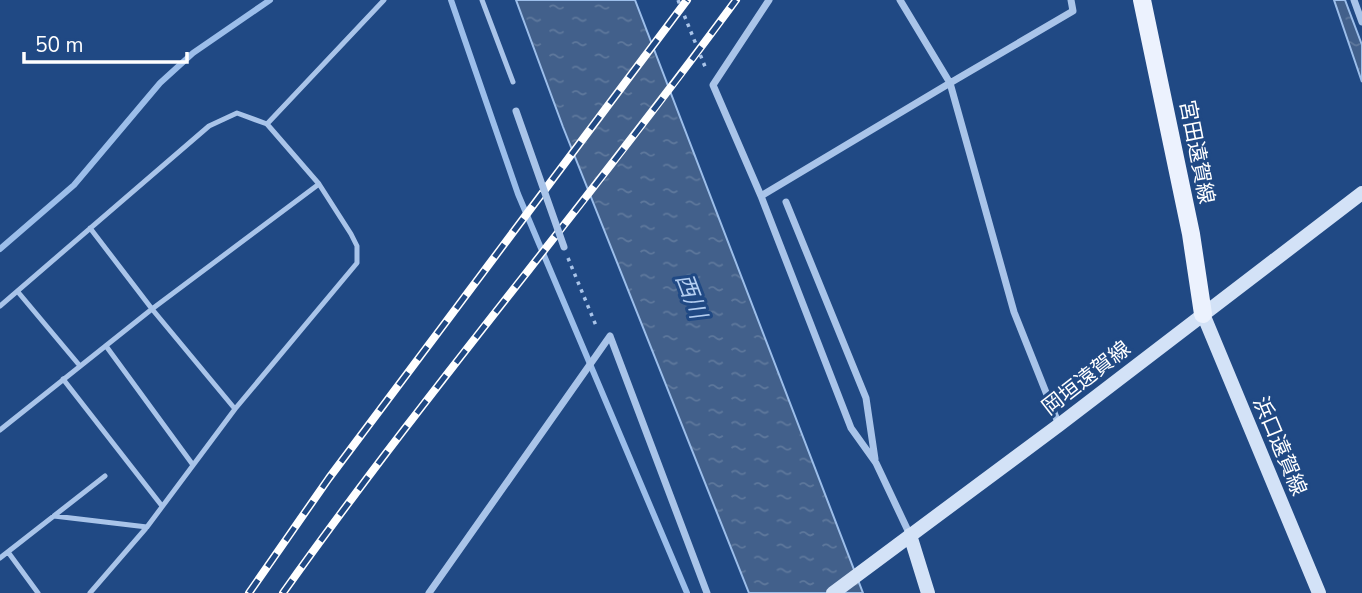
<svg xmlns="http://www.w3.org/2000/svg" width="1362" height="593" viewBox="0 0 1362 593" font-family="'Nunito Sans','Noto Sans JP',sans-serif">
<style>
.water{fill:url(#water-ripples);stroke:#9cbeea;stroke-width:2}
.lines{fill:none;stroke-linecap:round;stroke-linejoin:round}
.stream{stroke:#9cbeea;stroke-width:6}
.path{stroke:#a9c4e9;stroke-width:3.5;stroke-dasharray:3.5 5;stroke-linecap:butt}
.lane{stroke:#a9c4e9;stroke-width:5}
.street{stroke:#a9c4e9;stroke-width:7}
.secondary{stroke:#d3e2f7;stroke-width:14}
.primary{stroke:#ecf2fe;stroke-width:18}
.rail-casing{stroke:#fff;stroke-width:8}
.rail{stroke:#204984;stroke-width:5;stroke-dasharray:16;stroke-linecap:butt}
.street-bridge{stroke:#a9c4e9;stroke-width:7}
.labels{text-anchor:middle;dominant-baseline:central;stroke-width:6;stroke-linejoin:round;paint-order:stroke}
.street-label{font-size:21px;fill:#fff;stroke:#204984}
.water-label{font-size:23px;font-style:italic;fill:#b4cef1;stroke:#204984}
</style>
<defs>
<pattern id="water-ripples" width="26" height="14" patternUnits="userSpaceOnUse" patternTransform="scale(1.75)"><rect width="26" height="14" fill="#42608b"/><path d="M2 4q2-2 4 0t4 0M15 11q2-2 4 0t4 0" fill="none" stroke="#5e789c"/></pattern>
</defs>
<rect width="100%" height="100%" fill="#204984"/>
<path class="water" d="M516,0H635L863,593H749L563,127Z
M1334,0H1345L1362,45V82Z"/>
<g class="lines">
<path class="stream" d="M451,0L518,194L687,593
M0,249L74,185L160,83L193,53L270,0"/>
<path class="path" d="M678,0L706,69
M568,258L597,328"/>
<path class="lane" d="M482,0L513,82
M267,124L384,0
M90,228L152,309L235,409
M18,292L80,366
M0,306L209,126L237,113L267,124L319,184L351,234L357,246V263L235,409L147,527L90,593
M106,346L193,465
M63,379L162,506
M0,430L152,309L319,184
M54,516L147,527
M8,552L38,593
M0,558L105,476"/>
<path class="street" d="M769,0L713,85L761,196L851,428L876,463L910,535
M1354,0L1362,22
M761,196L950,83L900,0
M786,202L866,398L875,459
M610,336L707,593
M1059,425L1014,312L950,83L1073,11L1071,0
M429,593L610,336"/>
<path class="secondary" d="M1203,314L1319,593
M910,535L928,593
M833,593L1059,425L1362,193"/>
<path class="primary" d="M1142,0L1191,234L1203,314"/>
<g class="rail-casing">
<path id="rail" d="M249,593L329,478L687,0
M283,593C427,390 589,201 736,0"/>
</g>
<use href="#rail" class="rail"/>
<path class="street-bridge" d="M516,111L564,247"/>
</g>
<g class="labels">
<g class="street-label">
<text transform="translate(1197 152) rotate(79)">宮田遠賀線</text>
<text transform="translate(1086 378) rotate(-38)">岡垣遠賀線</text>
<text transform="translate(1280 446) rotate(67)">浜口遠賀線</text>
</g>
<g class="water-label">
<text transform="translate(691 296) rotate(69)">西川</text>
</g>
</g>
<path d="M24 52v10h163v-10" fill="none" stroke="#ffffff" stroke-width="3.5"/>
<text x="35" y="52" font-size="21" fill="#ffffff" stroke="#204984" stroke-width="5" paint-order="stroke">50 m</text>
</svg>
